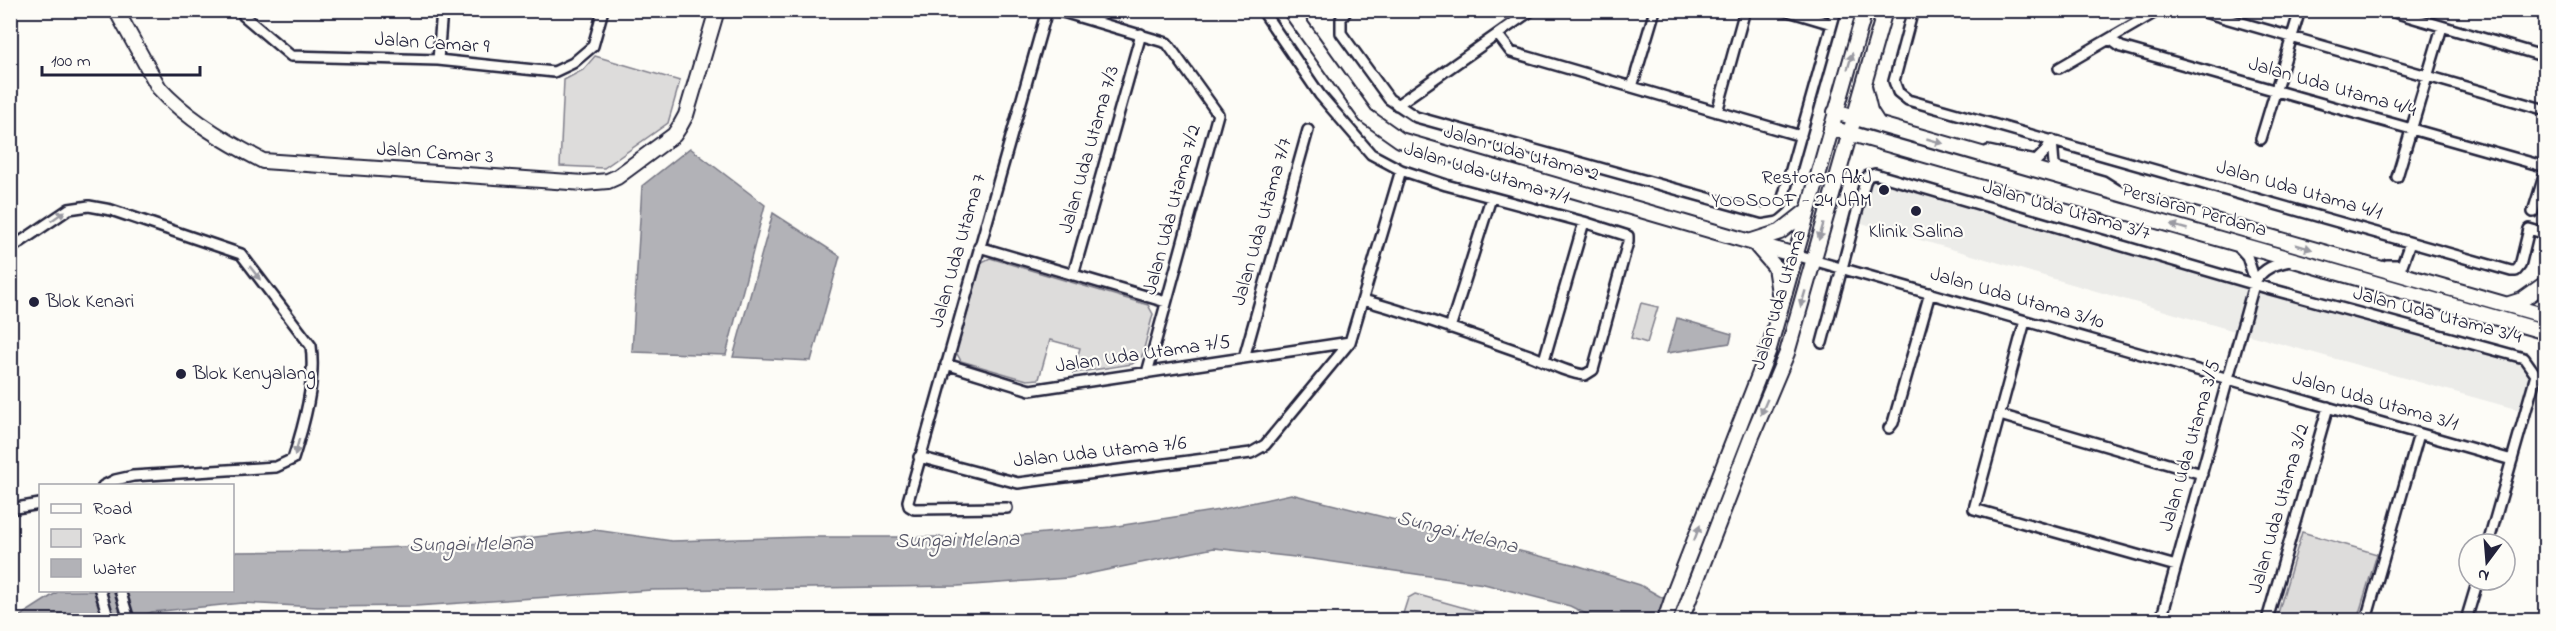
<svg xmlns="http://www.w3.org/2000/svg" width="2556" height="631" viewBox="0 0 2556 631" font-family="'Indie Flower',sans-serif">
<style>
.built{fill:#ecece9}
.green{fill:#dddcdb;stroke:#807f8b;stroke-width:1.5}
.water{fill:#b2b2b7;stroke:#787885;stroke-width:1.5}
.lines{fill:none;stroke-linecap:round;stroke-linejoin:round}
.street-casing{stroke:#22223b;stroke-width:14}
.secondary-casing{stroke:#22223b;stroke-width:18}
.street{stroke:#fdfcf7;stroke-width:9}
.secondary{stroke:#fdfcf7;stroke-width:14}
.oneway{fill:#9a9aa2}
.poi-dot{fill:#22223b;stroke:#fdfcf7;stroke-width:2}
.labels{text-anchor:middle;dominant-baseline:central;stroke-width:4.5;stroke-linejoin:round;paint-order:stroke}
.street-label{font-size:20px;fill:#22223b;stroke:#fdfcf7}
.poi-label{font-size:20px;fill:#22223b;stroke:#fdfcf7;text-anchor:start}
.water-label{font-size:21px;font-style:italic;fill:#545466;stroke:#fdfcf7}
</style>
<rect width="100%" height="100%" fill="#fdfcf7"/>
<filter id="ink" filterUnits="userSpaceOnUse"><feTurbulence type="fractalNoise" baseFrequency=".0167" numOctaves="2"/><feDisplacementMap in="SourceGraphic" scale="12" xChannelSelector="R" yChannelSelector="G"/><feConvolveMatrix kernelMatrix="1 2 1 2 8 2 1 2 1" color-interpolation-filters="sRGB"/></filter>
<g filter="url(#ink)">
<path class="built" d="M1875,178L2522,361L2532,375L2523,411L2217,326L1858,222L1869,184Z"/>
<path class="green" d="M595,56L680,81L668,123L604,168L560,166L564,80L583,70Z
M990,258L1148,305L1153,314L1142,356L1132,364L1073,373L1080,348L1050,340L1039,379L1027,380L961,361L956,352L982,262Z
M1641,303L1658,307L1647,343L1631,338Z
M2302,532L2377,554L2357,620H2276Z
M1415,594L1508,620H1401L1408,598Z"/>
<path class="water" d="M690,148L765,205L726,355L632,352L642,186Z
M773,213L840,256L811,361L733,357Z
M1677,318L1732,334L1730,343L1667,353Z
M1291,494L1576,565L1640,585L1702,620H1598L1570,606L1484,584L1313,559L1214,548L1068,578L958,586L652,590L416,606L317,607L242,603L152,612L131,620H14L59,591L232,590L233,552L317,551L485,543L595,530L672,541L806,537H1002L1111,527L1219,510Z"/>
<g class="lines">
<g class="street-casing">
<path id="street" d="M241,10L244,16L291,56L438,60L554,72L573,63L593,46L603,10
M1056,10L1167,43L1218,114L1147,373
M1262,10L1320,95L1371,154L1401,170L1446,185L1584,222L1628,236V242L1593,370L1585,375C1566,373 1548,362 1529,355C1474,336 1419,315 1363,300
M1347,10L1341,19V33L1389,99L1416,117L1762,213L1774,211L1781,205L1836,10
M1785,10L1832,24
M1913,10L1894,81L1898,92L1908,100L2511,271H2516L2520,266L2529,229L2546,234
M2197,10L2546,110
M2387,10L2546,57
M1498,35L1511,52L1801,136
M2110,39L2121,47L2546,167
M438,60L442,10
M2059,68L2159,10
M1632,87L1655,10
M1397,105L1532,10
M1717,112L1745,10
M2261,139L2300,10
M2052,140L2054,165L2058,168L2103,181L2119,191
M1988,151L2036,161L2044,153L2052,140
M2397,177L2442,27
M2533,212L2546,170
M2236,244L2247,256L2255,281
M979,247L1166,302
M10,249L69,209L89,206L111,210L241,254L311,346C316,382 304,425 293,459L276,467L133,476L115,480L103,486
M1795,255L2512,460
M2387,265H2402L2410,243
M1073,275L1141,34
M2025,321L1974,509L2176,566
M1450,328L1491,198
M1822,343L1865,182L1868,176L1875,174L2267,288L2524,358L2536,375L2488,544
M1244,358L1308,130
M1544,360L1584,222
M946,364L1030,390L1350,342
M2000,415L2202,474
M1889,428L1893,423L1930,293
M919,457L1018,483L1251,453L1265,445L1350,342L1401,170
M1007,508L914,509L909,506L908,501L1047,10
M10,509L40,504
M100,590L109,620
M120,590L129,620
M2161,620L2255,281C2265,267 2274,265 2290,261
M2267,620L2328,407
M2366,620L2419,434
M2466,620L2478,580"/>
</g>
<g class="secondary-casing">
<path id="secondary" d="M116,10L159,88C187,119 226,142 263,161L584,183L608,181L617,177L674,135L680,126L686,115L717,10
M1290,10L1366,116L1400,140L1795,255
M1864,86L1870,111L1879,125
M1835,112L2546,316
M1831,128L2546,332
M1752,241L1780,232L1808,210
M1756,245L1775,267L1780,299
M2506,305L2522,300L2546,283
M1665,620L1676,588L1768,352L1865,10
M1681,620L1752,436L1787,353L1885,10"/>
</g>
<use href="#street" class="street"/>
<use href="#secondary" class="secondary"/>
</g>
<defs><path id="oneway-solid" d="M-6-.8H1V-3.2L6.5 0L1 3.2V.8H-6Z" transform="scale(1.5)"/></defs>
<g class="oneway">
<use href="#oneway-solid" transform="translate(1850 61) rotate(-74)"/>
<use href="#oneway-solid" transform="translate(1935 141) rotate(16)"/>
<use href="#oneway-solid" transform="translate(58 216) rotate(-35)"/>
<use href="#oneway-solid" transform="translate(2179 227) rotate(-164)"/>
<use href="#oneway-solid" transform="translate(1821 232) rotate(106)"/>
<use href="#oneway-solid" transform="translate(2304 247) rotate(16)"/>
<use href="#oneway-solid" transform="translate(255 273) rotate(52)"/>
<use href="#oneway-solid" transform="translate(1803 299) rotate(106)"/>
<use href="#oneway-solid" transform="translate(1764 407) rotate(113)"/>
<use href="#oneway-solid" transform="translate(297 447) rotate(105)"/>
<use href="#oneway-solid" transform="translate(1697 533) rotate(-69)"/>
</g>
</g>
<g class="poi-dot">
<circle cx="1884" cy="190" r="6"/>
<circle cx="1916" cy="211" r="6"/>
<circle cx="34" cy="302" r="6"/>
<circle cx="181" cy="374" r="6"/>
</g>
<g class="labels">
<g class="street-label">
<text transform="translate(432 44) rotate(4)">Jalan Camar 9</text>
<text transform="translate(2332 88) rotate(16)">Jalan Uda Utama 4/4</text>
<text transform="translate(1090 150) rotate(-74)">Jalan Uda Utama 7/3</text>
<text transform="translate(435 154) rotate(4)">Jalan Camar 3</text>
<text transform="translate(1521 154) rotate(16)">Jalan Uda Utama 2</text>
<text transform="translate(1486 174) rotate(17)">Jalan Uda Utama 7/1</text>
<text transform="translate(2299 191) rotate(16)">Jalan Uda Utama 4/1</text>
<text transform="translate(1173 210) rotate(-75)">Jalan Uda Utama 7/2</text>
<text transform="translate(2066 211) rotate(16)">Jalan Uda Utama 3/7</text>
<text transform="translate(2194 211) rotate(16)">Persiaran Perdana</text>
<text transform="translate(1263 222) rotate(-74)">Jalan Uda Utama 7/7</text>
<text transform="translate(959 251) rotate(-74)">Jalan Uda Utama 7</text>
<text transform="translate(2017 299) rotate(16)">Jalan Uda Utama 3/10</text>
<text transform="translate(1780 300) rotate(-73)">Jalan Uda Utama</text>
<text transform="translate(2437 316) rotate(15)">Jalan Uda Utama 3/4</text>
<text transform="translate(1143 355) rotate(-8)">Jalan Uda Utama 7/5</text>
<text transform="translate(2375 402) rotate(16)">Jalan Uda Utama 3/1</text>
<text transform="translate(2191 446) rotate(-74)">Jalan Uda Utama 3/5</text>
<text transform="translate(1100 453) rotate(-6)">Jalan Uda Utama 7/6</text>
<text transform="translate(2280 509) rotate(-74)">Jalan Uda Utama 3/2</text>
</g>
<g class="poi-label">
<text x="1872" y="178" text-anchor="end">Restoran A&amp;J<tspan x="1872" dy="23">YOOSOOF - 24 JAM</tspan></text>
<text x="1916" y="232" text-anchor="middle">Klinik Salina</text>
<text x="46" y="302">Blok Kenari</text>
<text x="193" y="374">Blok Kenyalang</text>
</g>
<g class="water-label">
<text transform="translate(1457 533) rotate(14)">Sungai Melana</text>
<text transform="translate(957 541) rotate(-1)">Sungai Melana</text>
<text transform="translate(471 545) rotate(-1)">Sungai Melana</text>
</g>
</g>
<rect width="2556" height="631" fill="none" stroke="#fdfcf7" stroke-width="36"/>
<rect x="18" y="18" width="2520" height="595" fill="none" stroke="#22223b" stroke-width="2" filter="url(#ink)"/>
<rect x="39" y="484" width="195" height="108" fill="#fdfcf7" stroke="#a5a5ac" stroke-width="1.5"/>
<rect x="51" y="504" width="30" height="9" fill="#fdfcf7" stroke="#a5a5ac" stroke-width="1.5"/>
<text x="93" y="514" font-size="18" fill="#22223b">Road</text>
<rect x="51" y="529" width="30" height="18" fill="#dddcdb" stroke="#a5a5ac" stroke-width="1.5"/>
<text x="93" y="544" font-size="18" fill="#22223b">Park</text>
<rect x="51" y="559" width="30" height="18" fill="#b2b2b7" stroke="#a5a5ac" stroke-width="1.5"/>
<text x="93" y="574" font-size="18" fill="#22223b">Water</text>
<g transform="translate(2487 562) rotate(196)"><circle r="28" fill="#fdfcf7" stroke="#a5a5ac" stroke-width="1.5"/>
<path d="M0-4.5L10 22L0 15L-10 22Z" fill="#22223b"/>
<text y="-9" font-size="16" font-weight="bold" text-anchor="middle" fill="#22223b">N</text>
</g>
<path d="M42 66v9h158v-9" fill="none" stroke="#22223b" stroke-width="3"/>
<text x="51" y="66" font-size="18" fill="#22223b" stroke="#fdfcf7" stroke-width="4.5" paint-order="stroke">100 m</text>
</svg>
